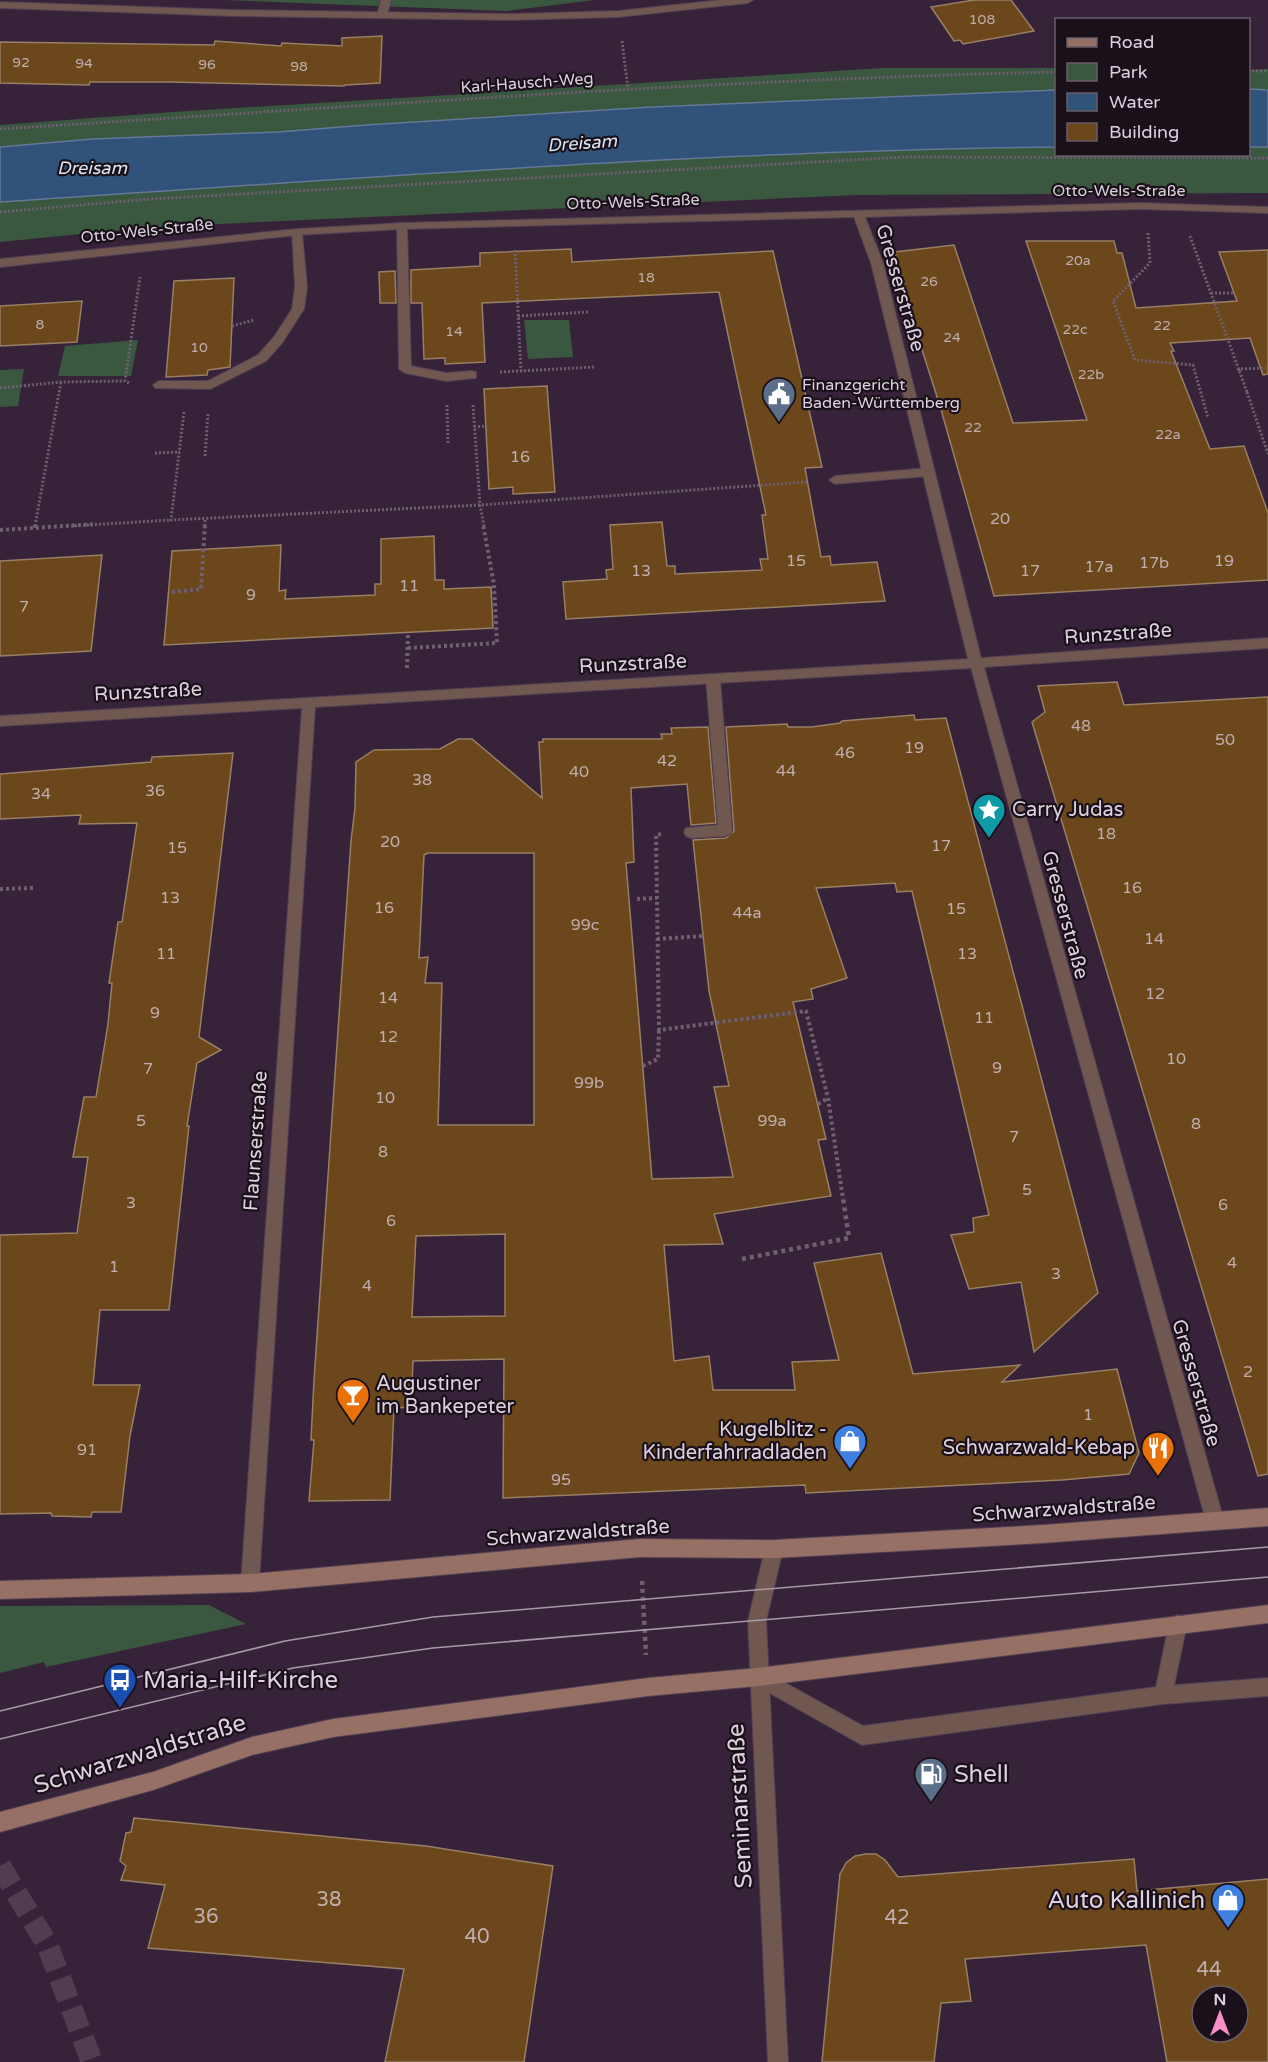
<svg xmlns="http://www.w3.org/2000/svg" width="1268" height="2062" viewBox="0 0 1268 2062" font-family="'Varela Round',sans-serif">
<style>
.green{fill:#39583f}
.water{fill:#315279;stroke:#657898;stroke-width:1.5}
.building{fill:#6b471b;stroke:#987f66;stroke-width:1.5;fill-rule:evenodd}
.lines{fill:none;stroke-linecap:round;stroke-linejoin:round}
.highway-tunnel{stroke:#503d52;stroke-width:22;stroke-dasharray:22 10;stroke-linecap:butt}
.lane-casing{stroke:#523f54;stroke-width:2}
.street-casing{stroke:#523f54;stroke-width:2}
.secondary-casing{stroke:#523f54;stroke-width:2}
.path-far2{stroke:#705e71;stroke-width:3;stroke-dasharray:2 2;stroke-linecap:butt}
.path-far1{stroke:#705e71;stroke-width:4;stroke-dasharray:3 3;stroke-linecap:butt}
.path{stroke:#705e71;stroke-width:4.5;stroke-dasharray:4 4;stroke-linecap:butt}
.lane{fill:#705850;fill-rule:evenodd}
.street{fill:#705850;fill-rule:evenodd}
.secondary{fill:#967064;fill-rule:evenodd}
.tram{stroke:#a899a9;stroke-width:1.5}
.labels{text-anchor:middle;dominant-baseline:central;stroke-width:4.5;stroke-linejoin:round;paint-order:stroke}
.far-number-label{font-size:14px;fill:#c1aeae}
.far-street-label{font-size:16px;fill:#ded1df;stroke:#19101a}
.far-poi-label{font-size:16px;fill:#ded1df;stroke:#19101a;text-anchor:start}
.number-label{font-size:16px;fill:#c1aeae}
.far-water-label{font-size:18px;font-style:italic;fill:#dbe6f3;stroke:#19101a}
.street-label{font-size:20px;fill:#ded1df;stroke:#19101a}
.poi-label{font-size:20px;fill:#ded1df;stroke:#19101a;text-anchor:start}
.near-number-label{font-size:20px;fill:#c1aeae}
.near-poi-label{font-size:24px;fill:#ded1df;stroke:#19101a;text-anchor:start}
.near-street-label{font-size:24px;fill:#ded1df;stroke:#19101a}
</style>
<rect width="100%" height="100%" fill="#372339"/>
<path class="green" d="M224,0H595L506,11Z
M884,68H1056V154H1248L1249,70L1268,69V193L856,195L152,227L0,242V125L173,112Z
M524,320H569L573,357L528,359Z
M138,340L131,376H58L65,346Z
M24,369L18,406L0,407V370Z
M209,1605L246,1624L46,1667L44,1662L0,1673V1606Z"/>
<path class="water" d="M1249,89L1268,90V147H1249Z
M1056,90V147C704,151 352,179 0,202V147L92,139L278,132L366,125L652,107Z"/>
<path class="building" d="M974,0H1011L1034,31L963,44L960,40L954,41L931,7Z
M382,36L380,83L345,85L344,86L171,82H90L89,85L0,83V42L214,45L215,41L281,46L282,43L342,46V38Z
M1026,241H1114L1117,253H1122L1136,308L1237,301L1219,252L1268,250V374L1263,375L1250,338L1170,343L1174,351H1171L1210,449L1244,446L1268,513V580L994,596L940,406L901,284L895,252L954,245L1013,423L1087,420Z
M571,249L572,262L773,251L822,467L805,468L821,557L830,556L831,565L877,562L885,601L566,619L563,582L607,579L606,570L613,569L610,525L662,522L667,566H675V574L762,570L760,559H768L762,515H766L719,292L482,303L485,362L445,364V358L424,359L422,303H411V270L480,266V253Z
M395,271L396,303H380L379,272Z
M234,278L230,367L208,370L207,375L166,377L174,281Z
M82,301L77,342L0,346V306Z
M547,386L555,492L513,494V487L489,489L484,389Z
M434,536L435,580H444V589L491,587L493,628L164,645L172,551L281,545L279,591L286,590L285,599L375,595V584H381V539Z
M102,555L91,651L0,656V561Z
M1117,682L1124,705L1268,697V1474L1258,1476L1032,722L1045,712L1038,686Z
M914,715L915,720L946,718L1098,1293L1034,1352L1021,1282L969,1289L951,1235L974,1232L973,1218L989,1215L912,891L897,892L895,883L816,888L847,978L811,989L813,999L793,1002L826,1139L818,1140L831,1196L714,1214L723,1244L664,1245L674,1361L709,1356L713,1390H795L792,1362L839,1360L814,1263L881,1253L913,1374L1020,1365L1002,1382L1117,1369L1139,1453L1129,1474L1062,1480L806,1493L805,1485L503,1498L504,1359L413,1361L411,1407L394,1408L390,1500L309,1501L314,1440H311L314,1380L351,841L355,808L356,762L374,750L440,749L458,739H472L542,798L539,742H543V739H662L661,734H672L671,728L708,727L716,823L691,825L687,784L631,788L634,862L626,863L652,1179L733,1177L714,1087L729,1086L709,991L693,840L726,838L734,831L726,727L787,724L788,727H812L840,723L842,721ZM428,853H534V1125H438L442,983H425L428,957L419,958L424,855ZM505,1234V1316L412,1317L416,1236Z
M233,753L199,1037L221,1050L197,1063L187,1126H189L169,1310H100L93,1385H140L130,1436L121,1512H92L91,1517L52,1516L51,1513L0,1514V1235L77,1233L88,1157H73L84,1097H96L108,1024L112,983H109L118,922H122L137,823L79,824L81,815L0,819V774L151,762L152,757Z
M134,1818L426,1846L553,1866L524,2062H385L404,1969L148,1948L165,1885L121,1880L126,1866L120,1861L126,1833L131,1832Z
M866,1854H876L885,1860L898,1877L1134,1859L1137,1891L1268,1879V2062H1167L1146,1945L965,1959L971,2001L941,2003L934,2062H822L840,1874L846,1863L855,1856ZM1202,1996H1238V2032H1202Z"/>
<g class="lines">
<path class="highway-tunnel" d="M0,1866L47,1944L92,2062"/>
<g class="lane-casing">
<path id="lane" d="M381,0H391L387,15L382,18L377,15Z
M402,223L407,226L411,366L446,373L472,371L476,372V378L446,381L405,373L399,369L397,226Z
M297,229L302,232L307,287L304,309L282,343L266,361L210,389L155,388L153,385L159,381H208L258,355L274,337L292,309L295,287L292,232Z
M928,468L934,472L928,476L835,484L829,480L835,476Z
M713,674L720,679L732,830L730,834L725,836L691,838L686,836L684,832L686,828L718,825L706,679Z
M1178,1615L1184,1618L1187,1624L1172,1695L1170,1702L1163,1704L862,1745L752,1683L749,1677L752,1671L758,1668L764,1671L863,1726L1156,1687L1169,1624L1172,1618Z"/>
</g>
<g class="street-casing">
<path id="street" d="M721,0H753L748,3L618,17L511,20L234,16L0,8V2L234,10L511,14L618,11Z
M1140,203L1268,207V213L1140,209L865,217L883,263L981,658L1268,638V648L984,667L1224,1521L1221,1527L1215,1530L1209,1527L1206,1521L971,668L315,707L259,1583L256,1589L250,1592L244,1589L241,1583L302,708L0,726V716L968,659L871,263L854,217L402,229L297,235L0,267V259L297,229L402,223Z
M774,1540L780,1543L783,1549L766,1621L788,2062H768L748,1621L765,1549L768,1543Z
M1268,1678V1696L1163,1704L1156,1702L1154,1695L1156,1688L1163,1686Z"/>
</g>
<g class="secondary-casing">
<path id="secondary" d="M1268,1508V1526L1043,1543L774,1558L640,1557L250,1592L0,1599V1581L250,1574L640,1539L774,1540L1043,1525Z
M1268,1605V1623L758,1686L648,1696L333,1737L252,1755L153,1790L0,1832V1812L153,1772L252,1737L333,1719L648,1678L758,1668Z"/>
</g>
<path class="path-far2" d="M622,41L628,89
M1248,71H1268
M0,129C352,107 704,80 1056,72
M0,212L151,199L906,157L1268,158
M1148,233L1150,263L1113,301L1135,360L1193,365L1208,418
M1190,236L1247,392
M515,250L521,371
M1211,293H1233
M518,316L588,312
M232,326L254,320
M1239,371V369L1266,368
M500,372L595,367
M129,383L125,381L140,277
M0,388L61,382L125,381
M1247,392L1268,454
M447,405L448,443
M473,405L480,505L484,526
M184,412L171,520L480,505L807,482
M474,427L486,426
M155,453L180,452
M205,456L208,413
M35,526L61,382
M71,526L171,520
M205,526V518"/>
<path class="path-far1" d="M35,528L36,524
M0,530L96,524
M172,592L201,589L205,524
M408,648L497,643L494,585L483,524
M407,668L408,632
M661,834L656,835L659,1030L806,1011L828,1098L843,1199
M0,889L33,888
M637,899L657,898
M657,939L703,936
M643,1066L658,1059L659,1030
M818,1104L828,1098"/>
<path class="path" d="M742,1259L849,1238L843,1198
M642,1581L646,1655"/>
<use href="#lane" class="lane"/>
<use href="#street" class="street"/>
<use href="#secondary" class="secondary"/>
<path class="tram" d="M0,1711L285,1641L433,1617L1268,1547
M0,1739L293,1668L433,1648L1268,1577"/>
</g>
<defs>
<g id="civic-pin" transform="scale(1.725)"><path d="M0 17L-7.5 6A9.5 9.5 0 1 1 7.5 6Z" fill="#5c6f8a" stroke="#19101a"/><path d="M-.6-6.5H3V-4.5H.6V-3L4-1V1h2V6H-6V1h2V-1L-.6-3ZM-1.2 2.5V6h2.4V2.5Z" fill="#fff"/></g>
<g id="sight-pin" transform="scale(1.725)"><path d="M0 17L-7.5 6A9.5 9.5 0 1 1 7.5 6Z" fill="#0f9aa8" stroke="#19101a"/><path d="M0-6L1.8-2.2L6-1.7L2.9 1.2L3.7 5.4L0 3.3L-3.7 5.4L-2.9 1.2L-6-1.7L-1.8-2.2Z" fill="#fff"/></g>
<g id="bar-pin" transform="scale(1.725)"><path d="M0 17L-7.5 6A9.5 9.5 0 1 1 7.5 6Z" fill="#e8710a" stroke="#19101a"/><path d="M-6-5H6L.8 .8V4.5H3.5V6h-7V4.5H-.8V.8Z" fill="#fff"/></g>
<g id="shop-pin" transform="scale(1.725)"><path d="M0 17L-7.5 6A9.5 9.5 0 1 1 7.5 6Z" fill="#3f7fe0" stroke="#19101a"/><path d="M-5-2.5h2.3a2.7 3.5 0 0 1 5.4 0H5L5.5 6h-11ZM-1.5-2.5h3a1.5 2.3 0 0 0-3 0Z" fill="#fff"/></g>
<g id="restaurant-pin" transform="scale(1.725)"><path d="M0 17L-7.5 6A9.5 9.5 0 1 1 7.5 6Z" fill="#e8710a" stroke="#19101a"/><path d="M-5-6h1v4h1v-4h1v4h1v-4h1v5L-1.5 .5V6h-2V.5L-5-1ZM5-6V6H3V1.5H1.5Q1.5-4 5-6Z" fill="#fff"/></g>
<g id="bus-pin" transform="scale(1.725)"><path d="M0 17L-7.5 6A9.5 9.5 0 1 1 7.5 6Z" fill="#1a4fb4" stroke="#19101a"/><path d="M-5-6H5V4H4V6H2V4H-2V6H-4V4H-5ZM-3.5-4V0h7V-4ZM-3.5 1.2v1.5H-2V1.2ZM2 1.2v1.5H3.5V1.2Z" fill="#fff"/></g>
<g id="fuel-pin" transform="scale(1.725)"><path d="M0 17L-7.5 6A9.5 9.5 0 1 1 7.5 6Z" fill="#5c6f8a" stroke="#19101a"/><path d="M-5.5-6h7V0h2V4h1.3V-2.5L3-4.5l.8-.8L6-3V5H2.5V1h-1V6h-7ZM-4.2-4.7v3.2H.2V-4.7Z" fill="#fff"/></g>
</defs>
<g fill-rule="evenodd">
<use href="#civic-pin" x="779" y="394"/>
<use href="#sight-pin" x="989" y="810"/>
<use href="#bar-pin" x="353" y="1395"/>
<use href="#shop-pin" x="850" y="1441"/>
<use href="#restaurant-pin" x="1158" y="1448"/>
<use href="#bus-pin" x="120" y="1680"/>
<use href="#fuel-pin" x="931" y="1774"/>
<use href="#shop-pin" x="1228" y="1900"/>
</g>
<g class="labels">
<g class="far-number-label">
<text x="982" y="19">108</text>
<text x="21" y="62">92</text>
<text x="84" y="63">94</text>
<text x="207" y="64">96</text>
<text x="299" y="66">98</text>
<text x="1078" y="260">20a</text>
<text x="646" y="277">18</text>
<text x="929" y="281">26</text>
<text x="40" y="324">8</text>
<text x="1162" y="325">22</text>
<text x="1075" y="329">22c</text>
<text x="454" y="331">14</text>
<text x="952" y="337">24</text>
<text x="199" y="347">10</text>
<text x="1091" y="374">22b</text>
<text x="973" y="427">22</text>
<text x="1168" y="434">22a</text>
</g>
<g class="far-street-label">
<text transform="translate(527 83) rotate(-4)">Karl-Hausch-Weg</text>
<text x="1119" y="191">Otto-Wels-Straße</text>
<text transform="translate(633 202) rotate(-2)">Otto-Wels-Straße</text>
<text transform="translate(147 231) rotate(-6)">Otto-Wels-Straße</text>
</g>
<g class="far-poi-label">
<text x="802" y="385">Finanzgericht<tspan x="802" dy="18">Baden-Württemberg</tspan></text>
</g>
<g class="number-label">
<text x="520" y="457">16</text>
<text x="1000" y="519">20</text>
<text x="796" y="561">15</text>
<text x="1224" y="561">19</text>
<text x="1154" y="563">17b</text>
<text x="1099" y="567">17a</text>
<text x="641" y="571">13</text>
<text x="1030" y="571">17</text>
<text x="409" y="586">11</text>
<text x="251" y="595">9</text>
<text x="24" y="607">7</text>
<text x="1081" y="726">48</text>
<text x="1225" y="740">50</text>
<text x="914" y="748">19</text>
<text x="845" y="753">46</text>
<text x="667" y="761">42</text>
<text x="786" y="771">44</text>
<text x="579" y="772">40</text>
<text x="422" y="780">38</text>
<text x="155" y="791">36</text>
<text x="41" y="794">34</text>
<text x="1106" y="834">18</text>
<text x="390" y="842">20</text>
<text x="941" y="846">17</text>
<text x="177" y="848">15</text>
<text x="1132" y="888">16</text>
<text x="170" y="898">13</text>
<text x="384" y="908">16</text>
<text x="956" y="909">15</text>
<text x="747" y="913">44a</text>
<text x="585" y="925">99c</text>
<text x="1154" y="939">14</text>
<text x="166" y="954">11</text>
<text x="967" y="954">13</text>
<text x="1155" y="994">12</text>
<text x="388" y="998">14</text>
<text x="155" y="1013">9</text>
<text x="984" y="1018">11</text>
<text x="388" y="1037">12</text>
<text x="1176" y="1059">10</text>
<text x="997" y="1068">9</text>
<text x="148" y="1069">7</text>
<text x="589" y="1083">99b</text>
<text x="385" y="1098">10</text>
<text x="141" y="1121">5</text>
<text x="772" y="1121">99a</text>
<text x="1196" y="1124">8</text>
<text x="1014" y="1137">7</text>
<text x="383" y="1152">8</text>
<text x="1027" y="1190">5</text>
<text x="131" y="1203">3</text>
<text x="1223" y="1205">6</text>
<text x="391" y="1221">6</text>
<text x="1232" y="1263">4</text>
<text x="114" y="1267">1</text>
<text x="1056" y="1274">3</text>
<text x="367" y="1286">4</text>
<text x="1248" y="1372">2</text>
<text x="1088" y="1415">1</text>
<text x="87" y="1450">91</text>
<text x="561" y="1480">95</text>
</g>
<g class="far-water-label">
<text transform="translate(582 143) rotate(-4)">Dreisam</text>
<text x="92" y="168">Dreisam</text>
</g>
<g class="street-label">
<text transform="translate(900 288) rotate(74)">Gresserstraße</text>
<text transform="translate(1118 634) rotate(-4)">Runzstraße</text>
<text transform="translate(633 664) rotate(-3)">Runzstraße</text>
<text transform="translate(148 692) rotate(-3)">Runzstraße</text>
<text transform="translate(1065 915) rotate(75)">Gresserstraße</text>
<text transform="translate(256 1141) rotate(-86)">Flaunserstraße</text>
<text transform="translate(1196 1383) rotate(74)">Gresserstraße</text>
<text transform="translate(1064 1509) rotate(-4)">Schwarzwaldstraße</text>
<text transform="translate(578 1533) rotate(-4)">Schwarzwaldstraße</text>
</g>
<g class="poi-label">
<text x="1012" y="810">Carry Judas</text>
<text x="376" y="1384">Augustiner<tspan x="376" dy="23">im Bankepeter</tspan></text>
<text x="827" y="1430" text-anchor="end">Kugelblitz -<tspan x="827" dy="23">Kinderfahrradladen</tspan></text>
<text x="1135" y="1448" text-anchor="end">Schwarzwald-Kebap</text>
</g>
<g class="near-number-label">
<text x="329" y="1900">38</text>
<text x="206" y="1917">36</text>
<text x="897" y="1918">42</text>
<text x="477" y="1937">40</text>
<text x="1209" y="1970">44</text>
</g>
<g class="near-poi-label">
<text x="143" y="1680">Maria-Hilf-Kirche</text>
<text x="954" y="1774">Shell</text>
<text x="1205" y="1900" text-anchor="end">Auto Kallinich</text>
</g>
<g class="near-street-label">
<text transform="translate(140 1754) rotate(-17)">Schwarzwaldstraße</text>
<text transform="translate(740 1806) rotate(-93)">Seminarstraße</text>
</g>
</g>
<rect x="1055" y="18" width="195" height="138" fill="#19101a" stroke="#685d69" stroke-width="1.5"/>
<rect x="1067" y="38" width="30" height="9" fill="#967064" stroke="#685d69" stroke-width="1.5"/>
<text x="1109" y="48" font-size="18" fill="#ded1df">Road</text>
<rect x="1067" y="63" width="30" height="18" fill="#39583f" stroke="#685d69" stroke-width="1.5"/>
<text x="1109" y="78" font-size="18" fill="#ded1df">Park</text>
<rect x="1067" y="93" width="30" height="18" fill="#315279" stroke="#685d69" stroke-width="1.5"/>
<text x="1109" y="108" font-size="18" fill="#ded1df">Water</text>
<rect x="1067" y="123" width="30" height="18" fill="#6b471b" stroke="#685d69" stroke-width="1.5"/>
<text x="1109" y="138" font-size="18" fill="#ded1df">Building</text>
<g transform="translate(1220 2014)"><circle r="28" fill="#19101a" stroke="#685d69" stroke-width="1.5"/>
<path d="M0-4.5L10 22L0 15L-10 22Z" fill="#fa8fc7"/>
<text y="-9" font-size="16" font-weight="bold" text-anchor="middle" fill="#ded1df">N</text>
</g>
</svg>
